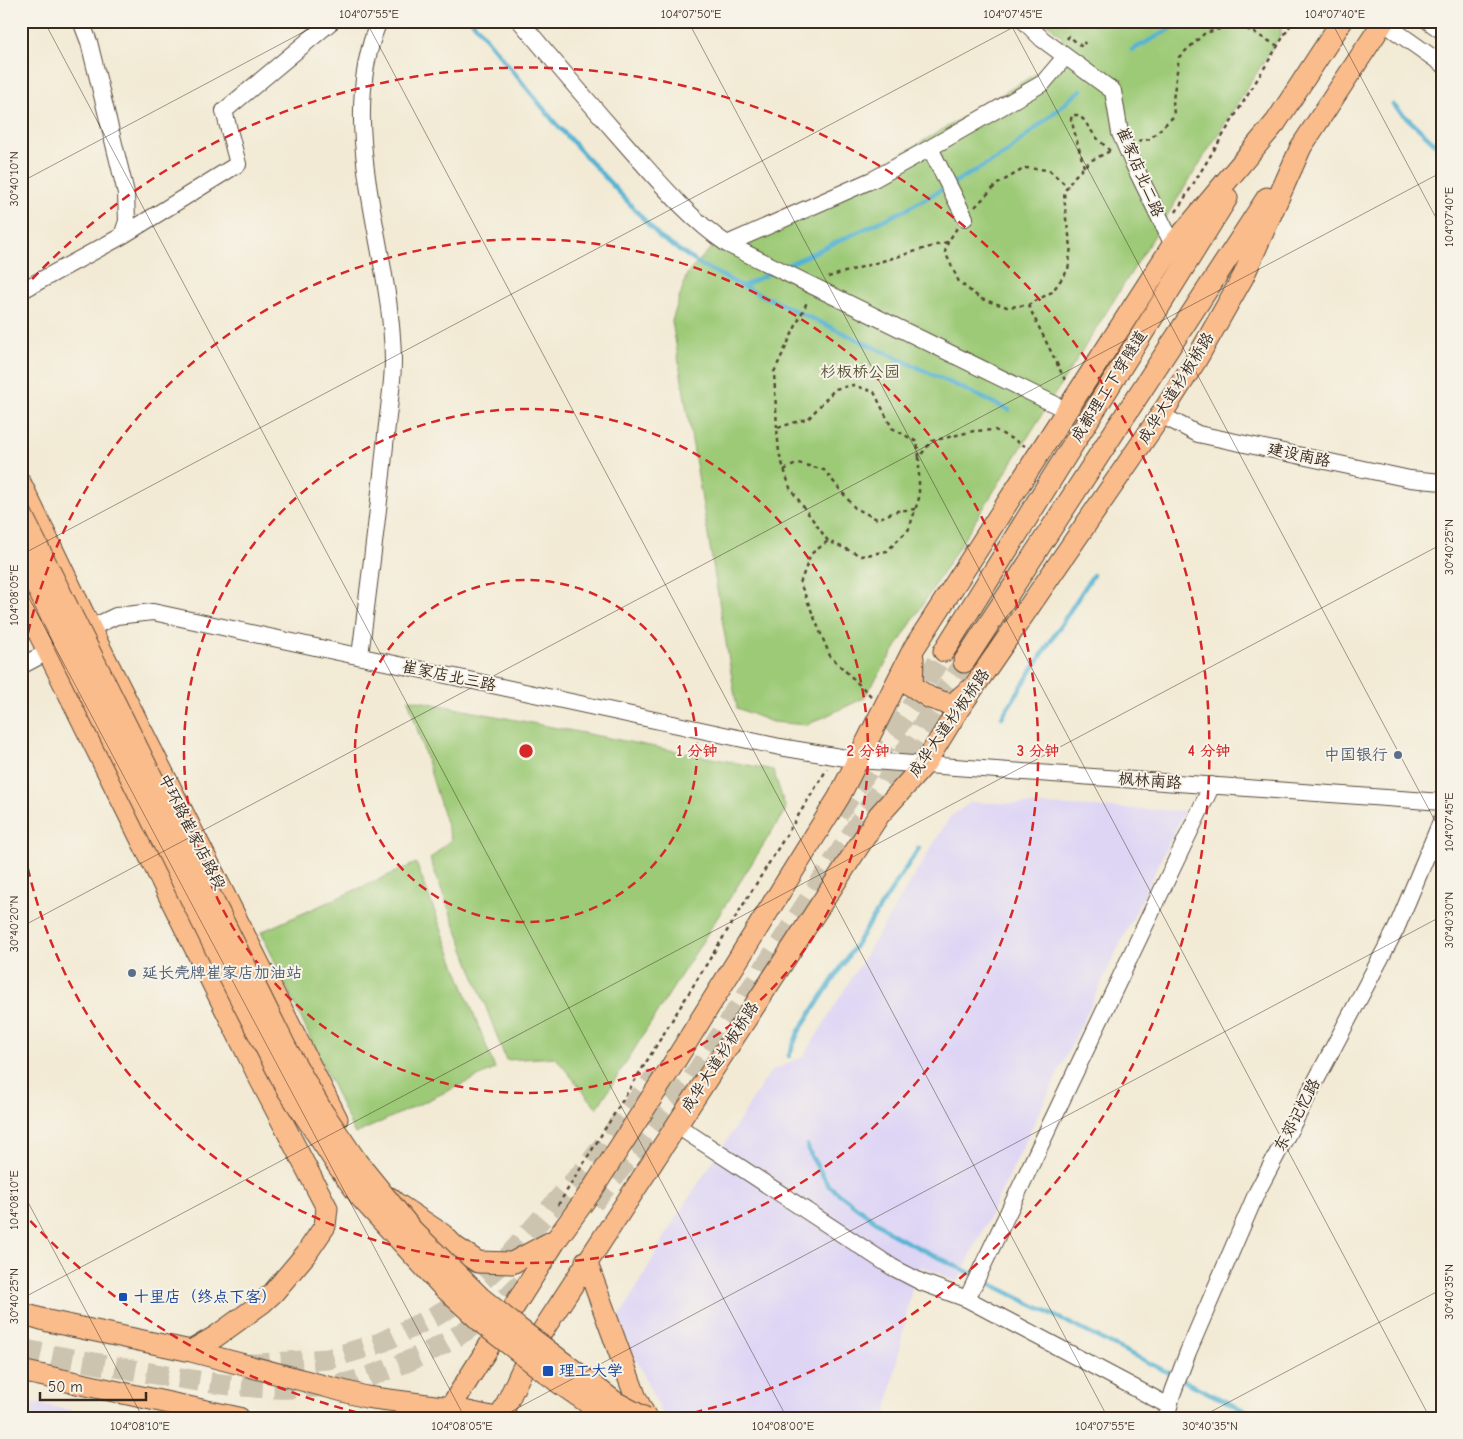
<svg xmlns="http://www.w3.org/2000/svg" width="1463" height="1439" viewBox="0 0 1463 1439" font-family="'Comic Neue','LXGW WenKai TC',sans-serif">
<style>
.built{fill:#ded5f5}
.green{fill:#9dca77;stroke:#6c7a4a}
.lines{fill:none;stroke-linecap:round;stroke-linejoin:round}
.stream{stroke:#53b2d2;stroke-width:4.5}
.major-tunnel{stroke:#cdc4b0;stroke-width:21;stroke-dasharray:21 11;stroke-linecap:butt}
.minor-casing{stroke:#564739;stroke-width:18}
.major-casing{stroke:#564739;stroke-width:23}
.path{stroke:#564739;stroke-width:2.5;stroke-dasharray:4 4;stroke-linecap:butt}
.minor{stroke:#fff;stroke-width:16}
.major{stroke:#fabc8b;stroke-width:21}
.major-bridge-casing{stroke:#564739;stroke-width:23;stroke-linecap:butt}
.major-bridge{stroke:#fabc8b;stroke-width:21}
.ticks{fill:none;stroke:#3b2a1e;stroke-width:1;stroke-opacity:0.45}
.ring{fill:none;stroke:#d62828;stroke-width:2.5;stroke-dasharray:9 6}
.service-dot{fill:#5c6f8a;stroke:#f7f3e8;stroke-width:2}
.transit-dot{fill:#1a4fb4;stroke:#f7f3e8;stroke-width:2}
.labels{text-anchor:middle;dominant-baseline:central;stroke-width:4;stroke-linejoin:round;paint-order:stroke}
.street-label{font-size:16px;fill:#3b2a1e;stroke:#f7f3e8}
.park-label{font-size:16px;fill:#545234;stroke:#f7f3e8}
.service-label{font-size:16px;fill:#4e5e75;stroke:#f7f3e8;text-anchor:end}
.transit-label{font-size:16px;fill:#164399;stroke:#f7f3e8;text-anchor:start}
.centre{fill:#d62828;stroke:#f7f3e8;stroke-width:2.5}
.ring-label{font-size:15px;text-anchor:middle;font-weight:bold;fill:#d62828;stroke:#f7f3e8;stroke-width:4;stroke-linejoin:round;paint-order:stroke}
.neatline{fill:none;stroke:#3b2a1e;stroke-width:2}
.ticks-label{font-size:12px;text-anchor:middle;fill:#3b2a1e}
</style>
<rect width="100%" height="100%" fill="#f7f3e8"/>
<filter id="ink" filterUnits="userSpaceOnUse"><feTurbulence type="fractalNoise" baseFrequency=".02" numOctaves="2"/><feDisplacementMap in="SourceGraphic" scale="10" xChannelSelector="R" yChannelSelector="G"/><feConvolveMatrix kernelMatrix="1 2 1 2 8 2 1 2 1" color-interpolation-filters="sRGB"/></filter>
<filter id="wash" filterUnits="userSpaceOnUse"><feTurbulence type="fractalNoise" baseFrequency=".0096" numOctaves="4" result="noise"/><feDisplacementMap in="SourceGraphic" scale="20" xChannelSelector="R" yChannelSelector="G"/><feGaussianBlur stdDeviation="1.12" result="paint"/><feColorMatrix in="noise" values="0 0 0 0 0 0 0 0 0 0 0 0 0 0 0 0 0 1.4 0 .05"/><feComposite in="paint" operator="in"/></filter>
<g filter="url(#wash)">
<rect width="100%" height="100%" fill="#f2ead4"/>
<path class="built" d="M971,802L1184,811L958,1282L921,1266L912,1288L885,1418H678L661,1412L618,1320L676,1217L724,1145L770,1072L804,1056L950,817Z
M21,1400L107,1418H21Z"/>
<path class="green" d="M1044,21H1281V34L864,698L807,725L772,722L737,708L672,321L687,274L709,250L883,165L1039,72L1063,38Z
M408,699L773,770L786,809L597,1108L555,1057L506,1060L430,859L451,839Z
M416,863L495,1069L355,1134L261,932Z"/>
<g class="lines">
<path class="stream" d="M472,21L556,124L661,238L701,265L742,286L1009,410
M1132,50L1185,21
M1393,105L1442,150
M783,267L907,209L1005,154L1081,90
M743,286L774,271
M1002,717L1093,575
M789,1056L798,1033L919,848
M807,1145L811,1156L829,1186L895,1236L974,1275
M981,1279L1175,1376
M1182,1380L1260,1418"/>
</g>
</g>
<g filter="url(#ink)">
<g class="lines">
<path class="major-tunnel" d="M838,814L911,707L944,651
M593,1203L692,1079L964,662
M21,1349C58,1357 96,1363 133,1370C200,1382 268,1394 336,1385C353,1383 370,1376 386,1370C444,1348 482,1325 524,1280
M249,1364H258L328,1359L380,1343L437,1315L455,1304L472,1290L508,1257L591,1162L656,1075"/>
<g class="minor-casing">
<path id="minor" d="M520,21C556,64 592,106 629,148C660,183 689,218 727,244L1056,405L1066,412
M1024,21L1042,39L1113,91L1120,133L1132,161L1173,245
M1381,21L1442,64
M1428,21L1442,31
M930,148L965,218
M122,236L238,164L224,111L332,21
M727,244L874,179L930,148L1043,83L1065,57
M21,291L122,236L127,221L126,193L89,42L81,21
M1161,415L1198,434L1410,479L1442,482
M80,633L116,616L153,612L780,747L858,760L1442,802
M360,656C369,583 379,509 386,435C388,411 393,385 393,360C392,249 334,129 379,21
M21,666L57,647
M676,1125L892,1267L921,1282L967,1299L1212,785
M967,1299L1169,1406
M1166,1418L1173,1392L1188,1352L1257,1192L1396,929L1442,819"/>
</g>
<g class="major-casing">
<path id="major" d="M21,484L97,642L337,1119
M21,597L260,1079L327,1208L325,1226L306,1254L273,1293L262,1303L215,1337L191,1351
M944,651L1227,198
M913,658L912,686L930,698L952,705L968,691
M964,662L1267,198
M390,1198L394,1202L442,1234L455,1247L478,1262L512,1263L555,1240
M586,1261L636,1398L646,1418
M21,1313L48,1321L191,1351L366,1397L450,1408L496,1418
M21,1371L239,1418
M447,1418L450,1408L556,1240L592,1190L670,1069L839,797L914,648L1173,245L1276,122L1342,21
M500,1418L534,1344L879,815L924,765L958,710L1161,415L1196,360L1243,277L1301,147L1384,21"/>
</g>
<path class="path" d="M1067,39L1069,36L1082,47L1085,42
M1138,141L1150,139L1174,116L1173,100L1179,57L1205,33L1238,24L1278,46
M1084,167L1071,119L1072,115H1077L1083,119L1095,136L1110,151
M975,207L996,185L1025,168L1049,170L1068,187
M1176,212L1293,21
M957,228L948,242L945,252L959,282L981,299L1007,307L1028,305L1052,292L1068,270L1071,246L1066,219L1064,192L1074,177L1090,161L1112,150
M828,277L947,242
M1028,305L1065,380
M777,428L774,372L808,300
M784,470L798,463L824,470L855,508L877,519L897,511L915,509
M828,541L790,488L779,453L777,428L809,418L835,389L853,385L874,392L892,428L917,442L919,457
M871,696L830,656L800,583L811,554L828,541L862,556L887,551L909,529L919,498V457L932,441L974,431L995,430L1025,446
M558,1205L827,769"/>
<use href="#minor" class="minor"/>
<use href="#major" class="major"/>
<g class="major-bridge-casing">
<path id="major-bridge" d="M21,513L286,1048L322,1111L357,1162L413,1231L481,1298L518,1328L615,1402L645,1418
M21,555L230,978L287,1089L338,1166L362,1199L440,1284L487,1327L558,1382L610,1418"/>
</g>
<use href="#major-bridge" class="major-bridge"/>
</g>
</g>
<path class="ticks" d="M44,21L787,1418M366,21L1108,1418M688,21L1430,1418M1009,21L1442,834M1331,21L1442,229M21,182L324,21M21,555L1025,21M21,583L465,1418M21,927L1442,172M21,1189L143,1418M21,1299L1442,544M499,1418L1442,916M1199,1418L1442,1289"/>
<g class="ring">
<circle cx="526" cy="751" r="171"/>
<circle cx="526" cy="751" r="342"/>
<path d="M22 662A512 512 0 1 1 22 840"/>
<path d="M372 1416A683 683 0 0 1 22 1212M22 290A683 683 0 1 1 680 1416"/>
</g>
<g class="service-dot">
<circle cx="1398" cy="755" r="5"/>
<circle cx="132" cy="973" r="5"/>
</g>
<g class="transit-dot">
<rect x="118" y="1292" width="10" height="10" rx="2.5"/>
<rect x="542" y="1365" width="12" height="12" rx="2.5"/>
</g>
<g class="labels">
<g class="street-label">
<text transform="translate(1140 172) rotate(67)">崔家店北二路</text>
<text transform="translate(1109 386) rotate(-58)">成都理工下穿隧道</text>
<text transform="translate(1176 388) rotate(-58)">成华大道杉板桥路</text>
<text transform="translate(1299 455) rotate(12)">建设南路</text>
<text transform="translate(449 676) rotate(12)">崔家店北三路</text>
<text transform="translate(949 723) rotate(-55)">成华大道杉板桥路</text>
<text transform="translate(1150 781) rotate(4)">枫林南路</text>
<text transform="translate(192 832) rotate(63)">中环路崔家店路段</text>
<text transform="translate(720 1057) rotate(-57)">成华大道杉板桥路</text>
<text transform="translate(1297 1115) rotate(-62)">东郊记忆路</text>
</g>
<g class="park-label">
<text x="860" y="372">杉板桥公园</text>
</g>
<g class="service-label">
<text x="1388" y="755">中国银行</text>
<text x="142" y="973" text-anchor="start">延长壳牌崔家店加油站</text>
</g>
<g class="transit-label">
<text x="133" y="1297">十里店（终点下客）</text>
<text x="559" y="1371">理工大学</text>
</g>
</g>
<circle cx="526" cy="751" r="8" class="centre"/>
<g class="ring-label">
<text x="697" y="756">1 分钟</text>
<text x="868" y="756">2 分钟</text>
<text x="1038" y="756">3 分钟</text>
<text x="1209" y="756">4 分钟</text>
</g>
<rect width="1463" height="1439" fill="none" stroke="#f7f3e8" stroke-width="55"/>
<path d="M40 1392v8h106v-8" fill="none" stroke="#3b2a1e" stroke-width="2.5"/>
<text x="48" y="1392" font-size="15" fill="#3b2a1e" stroke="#f7f3e8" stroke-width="4" paint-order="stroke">50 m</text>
<rect x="28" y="28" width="1408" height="1384" class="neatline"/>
<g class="ticks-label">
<text x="369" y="18">104°07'55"E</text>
<text x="691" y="18">104°07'50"E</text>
<text x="1013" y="18">104°07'45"E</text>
<text x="1335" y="18">104°07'40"E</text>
<text transform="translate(14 179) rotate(-90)" y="4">30°40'10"N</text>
<text transform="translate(1449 217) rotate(-90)" y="4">104°07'40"E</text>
<text transform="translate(1449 547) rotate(-90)" y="4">30°40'25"N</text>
<text transform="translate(14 595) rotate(-90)" y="4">104°08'05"E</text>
<text transform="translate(1449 822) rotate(-90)" y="4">104°07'45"E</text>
<text transform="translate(1449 920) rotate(-90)" y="4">30°40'30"N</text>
<text transform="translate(14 924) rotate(-90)" y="4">30°40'20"N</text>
<text transform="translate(14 1200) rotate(-90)" y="4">104°08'10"E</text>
<text transform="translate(1449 1292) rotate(-90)" y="4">30°40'35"N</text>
<text transform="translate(14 1296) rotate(-90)" y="4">30°40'25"N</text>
<text x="140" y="1430">104°08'10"E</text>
<text x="462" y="1430">104°08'05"E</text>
<text x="783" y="1430">104°08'00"E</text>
<text x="1105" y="1430">104°07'55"E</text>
<text x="1210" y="1430">30°40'35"N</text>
</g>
</svg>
